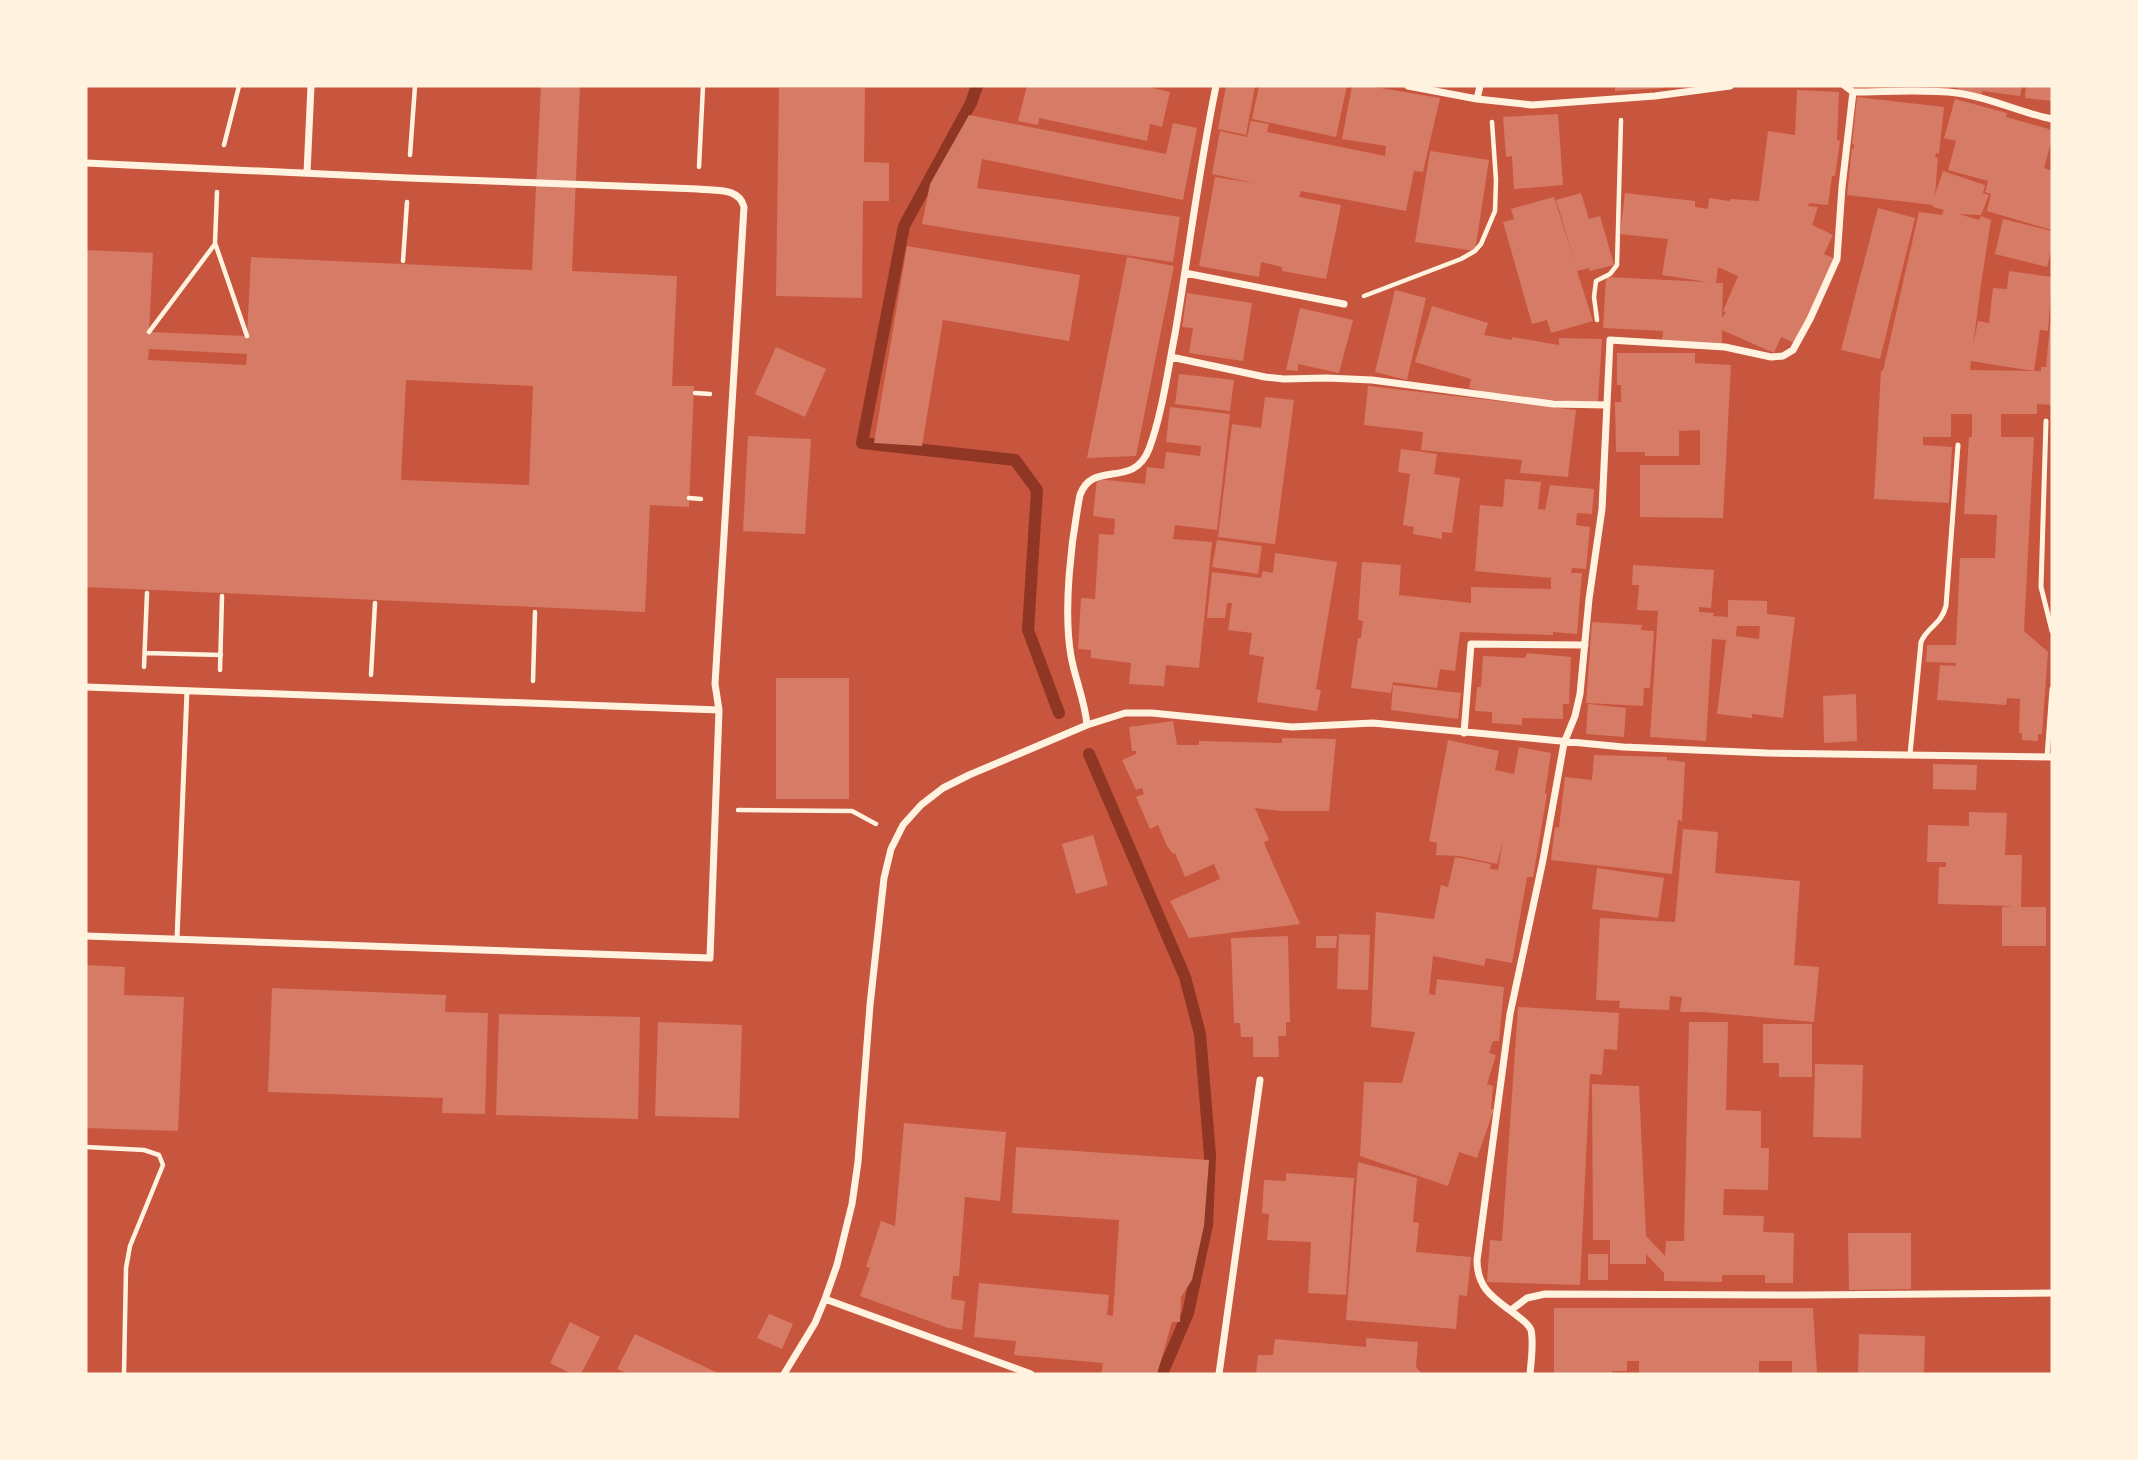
<svg xmlns="http://www.w3.org/2000/svg" width="2138" height="1460" viewBox="0 0 2138 1460" font-family="Helvetica,sans-serif">
<style>
.lines{fill:none;stroke-linecap:round;stroke-linejoin:round}
.stream{stroke:#8f3625;stroke-width:12}
.building{fill:#d67c66;fill-rule:evenodd}
.path{stroke:#fff3e0;stroke-width:4.5}
.service{stroke:#fff3e0;stroke-width:5}
.minor{stroke:#fff3e0;stroke-width:7}
</style>
<rect width="100%" height="100%" fill="#c8553d"/>
<g class="lines">
<path class="stream" d="M977,86L971,103L904,226L862,443L1015,460L1037,490L1028,630L1059,713
M1089,754L1185,977L1200,1034L1210,1155L1207,1225L1188,1313L1162,1374"/>
</g>
<path class="building" d="M541,86H580L572,271L677,276L672,386H694L689,507L650,505L645,612L86,587V250L153,253L149,332L247,336L251,257L532,270ZM149,349L247,354L246,365L148,360ZM406,380L533,386L529,485L401,480Z
M1027,86H1154L1153,88L1170,92L1162,127L1150,124L1147,141L1039,118L1038,125L1018,121Z
M1226,86H1255L1246,135L1218,129Z
M1259,86H1347L1336,137L1252,119Z
M1352,86H1369L1440,98L1423,172L1414,171L1406,211L1301,191L1299,197L1341,205L1326,279L1282,271V267L1261,262L1259,277L1199,266L1215,177L1254,183L1212,174L1220,131L1247,137L1251,121L1269,124L1267,132L1385,156L1386,146L1342,139Z
M1615,86H1664L1665,88L1615,91Z
M1958,86H2022L2020,96L1982,91V94L1958,90Z
M2026,86H2052V101L2025,98Z
M779,88H865L864,162L889,163V201H863L862,298L776,296Z
M1797,90L1839,92L1837,140L1840,141L1835,176H1832L1828,205L1809,203L1808,206L1818,207L1812,225L1833,235L1824,254L1835,259L1797,344L1781,337L1774,353L1722,330V345L1662,343L1663,331L1603,328L1606,277L1708,282L1662,275L1668,239L1620,234L1625,193L1695,201V207L1708,209L1709,198L1729,201L1731,199L1759,201L1768,131L1795,135ZM1718,267L1738,276L1723,311L1726,312L1722,318L1723,283H1716Z
M1857,97L1944,107L1939,154L1936,153L1935,157L1938,158L1935,195L1943,171L1985,185L1983,193L1989,195L1981,215L1959,214L1979,220L1981,216L1991,220L1981,284L1973,346L1978,321L1989,323L1993,288L2007,289L2009,271L2052,277L2048,331L2040,330L2034,371H2041V367H2046L2050,324H2052V405L2037,404V414H2001V437H2034L2024,631L2048,652L2042,734H2038V741L2022,740V733H2019L2020,699L2007,698L2006,705L1937,700L1940,665L1956,666V663L1926,662L1927,645H1956L1960,558H1995L1997,515L1964,514L1969,437H1972V414H1951V437H1923V445L1952,447L1949,503L1874,499L1881,371H1883L1919,212L1942,215L1944,210L1933,207V205L1847,195L1852,148L1854,149V144H1852ZM1971,361L1983,363L2034,371L1970,370Z
M1955,99L2007,113L2006,117L2052,130V139L2044,168L2052,171V230L1987,211L1991,194L1985,192L1988,181L1948,170L1956,141L1944,138Z
M1558,114L1563,185L1514,189L1512,156L1506,157L1503,117Z
M969,115L1166,154L1173,123L1197,128L1183,200L982,159L977,188L1180,217L1173,262L969,232L922,224L930,184Z
M1430,151L1489,160L1475,251L1415,242Z
M1581,193L1589,219L1600,216L1614,265L1590,271L1589,268L1577,271L1593,321L1551,333L1547,320L1532,324L1503,222L1514,219L1511,209L1554,197L1576,266L1556,200Z
M1878,208L1915,218L1880,359L1841,350Z
M2003,219L2052,231V247L2047,267L1995,254Z
M907,246L1080,275L1069,341L943,320L922,446L874,443Z
M1127,257L1174,266L1136,456L1087,458Z
M1395,290L1426,298L1407,380L1375,372Z
M1187,293L1252,303L1243,361L1189,353L1193,328L1182,327Z
M1432,306L1488,323L1484,335L1512,340V337L1559,345V338L1602,339L1598,402L1551,400L1498,393L1497,396L1469,388L1471,379L1415,362Z
M1300,308L1353,320L1339,373L1298,364V371L1286,370Z
M776,347L826,369L805,417L755,394Z
M1617,353H1695V363L1731,365L1723,518L1640,517V465H1700V430L1679,431V456H1645V452H1616L1615,402H1621V385H1617Z
M1179,374L1234,380L1230,411L1175,404Z
M1368,386L1576,410L1568,477L1520,473L1522,460L1421,450L1423,432L1364,425Z
M1265,397L1294,400L1275,544L1218,537L1232,424L1261,428Z
M1170,407L1230,414L1217,530L1175,525L1173,539L1212,542L1199,668L1166,665L1164,686L1129,684L1131,663L1091,658V650L1078,649L1081,598L1095,599L1099,534L1114,535L1115,519L1093,516L1097,479L1145,484L1147,467L1164,469L1166,452L1200,456L1201,446L1166,442Z
M748,436L811,439L805,534L743,531Z
M1401,449L1437,454L1434,474L1460,478L1452,533L1442,532V539L1413,534L1414,527L1403,525L1410,474L1398,472Z
M1505,479L1541,482L1538,509L1545,510L1550,485L1594,489L1592,514L1577,513L1576,525L1590,527L1586,569L1572,568L1571,573H1582L1577,634L1553,632V635L1460,632L1455,671L1440,669L1437,688L1393,682L1391,693L1351,688L1358,638H1361L1363,621L1358,620L1362,562L1401,565L1399,595L1471,603V587L1551,589V578L1475,571L1480,505L1503,507Z
M1217,540L1262,546L1258,574L1212,567Z
M1275,553L1337,562L1316,689L1321,690L1317,711L1257,702L1264,657L1249,654L1252,633L1228,630L1232,603H1227L1225,618H1207L1212,572L1261,578L1263,571L1273,573Z
M1633,565L1714,570L1711,608L1699,607V612L1714,613L1713,616L1728,617V600L1767,601V614L1795,617L1783,718L1752,714V718L1717,714L1726,640L1712,639L1706,741L1650,737L1658,611L1637,610L1639,585H1632ZM1737,626H1760L1759,639L1736,636Z
M1592,622L1642,625L1641,630L1654,631L1650,688H1644L1643,706L1586,703Z
M1527,653L1571,657L1569,704H1563V719L1522,718V725L1492,723V712L1475,711L1477,687H1481L1483,656L1525,658Z
M776,678H849V799H776Z
M1393,685L1461,693L1458,719L1391,710Z
M1856,694L1857,741L1824,743L1823,696Z
M1588,704L1626,708L1624,737L1586,734Z
M1173,721L1177,745H1199V741L1282,743V738L1336,739L1329,811H1280L1255,808L1269,840L1264,842L1266,848L1300,924L1189,938L1170,901L1220,879L1214,864L1185,877L1175,853L1173,854L1167,846L1158,825L1150,829L1136,797L1144,794L1142,788L1136,790L1122,760L1136,754V751H1132L1129,727Z
M1448,740L1499,751L1495,770L1514,774L1519,747L1551,753L1545,793L1547,794L1533,877H1527L1512,963L1486,958L1484,966L1433,956L1429,994L1435,995L1437,979L1504,987L1499,1041H1493L1489,1053L1496,1055L1487,1084L1493,1086L1491,1109H1494L1477,1158L1459,1152L1448,1186L1360,1156L1364,1082L1402,1083L1415,1032L1371,1027L1376,912L1434,919L1441,885L1448,887L1455,857L1491,864L1490,869L1498,870L1503,840L1497,864L1459,856L1436,855L1437,843L1429,841Z
M1594,755L1667,757V760L1685,762L1682,821L1678,820L1672,874L1551,860L1555,827L1559,828L1565,777L1592,780Z
M1933,764L1977,765L1976,790L1933,789Z
M1969,812L2007,813L2005,855H2022L2021,907H2046V946H2002V907L2013,906L1938,904L1939,867H1946V862H1927L1928,825L1969,826Z
M1683,829L1718,832L1715,873L1800,881L1794,965L1819,967L1814,1022L1703,1012H1680L1682,997L1670,996L1669,1010L1619,1008L1620,1001L1596,1000L1600,918L1675,922Z
M1093,835L1108,885L1076,894L1062,844Z
M1597,868L1664,878L1658,918L1592,909Z
M1339,934L1370,935L1368,990L1337,989Z
M1288,936L1290,1022H1286V1036H1278L1279,1057H1253V1037H1241L1240,1023H1234L1231,938Z
M1316,936H1337L1336,948H1316Z
M86,965L125,967L124,995L184,997L178,1131L86,1128Z
M272,988L446,995L445,1012L488,1013L485,1114L442,1113L443,1098L268,1092Z
M1518,1007L1619,1013L1617,1050L1604,1049L1602,1075L1590,1074L1580,1285L1487,1282L1490,1240L1502,1241Z
M499,1014L640,1017L638,1119L496,1115Z
M658,1022L742,1025L739,1118L655,1116Z
M1689,1022H1728L1726,1110L1761,1111V1148H1769L1768,1190L1724,1189L1723,1215L1764,1216L1763,1232L1794,1233L1793,1283H1765V1275H1722V1282L1664,1281V1273L1646,1254V1264H1610V1240H1593L1592,1084L1639,1086L1646,1236L1665,1256L1666,1241H1684Z
M1763,1024H1812V1077H1779V1063H1763Z
M1815,1064L1863,1065L1861,1138L1813,1137Z
M904,1123L1006,1132L1000,1201L965,1197L959,1276H953L951,1299L965,1301L962,1330L948,1328L860,1296L870,1268L866,1267L881,1221L895,1226Z
M1016,1147L1209,1160L1204,1226L1192,1280L1181,1297L1180,1322H1172L1157,1374H1101L1103,1363L1014,1355L1016,1341L974,1337L979,1283L1109,1295L1107,1315L1113,1316L1119,1220L1012,1213Z
M1358,1162L1417,1178L1413,1222L1419,1223L1416,1252L1471,1257L1467,1296L1459,1295L1456,1329L1346,1320Z
M1286,1173L1354,1178L1346,1295L1308,1293L1311,1242L1267,1240L1269,1214L1262,1213L1264,1180L1286,1181Z
M1848,1233H1911V1289L1849,1290Z
M1588,1254H1608V1280H1588Z
M1554,1308H1813L1817,1374H1792V1361H1759V1374H1639V1361H1627V1371H1612V1374H1554Z
M769,1314L793,1324L782,1349L757,1338Z
M570,1322L600,1337L581,1374H572L550,1363Z
M635,1334L720,1374H628L617,1369Z
M1859,1334L1925,1336L1924,1374H1858Z
M1366,1338L1418,1342L1416,1367L1422,1374H1256L1258,1355H1273L1275,1339L1366,1347Z"/>
<g class="lines">
<path class="path" d="M224,145L239,86
M410,155L415,86
M699,167L703,86
M217,192L215,243L247,336
M403,261L407,202
M1364,296L1461,259L1475,251L1481,244L1495,211L1496,180L1492,122
M1597,320L1594,297L1596,281L1610,274L1617,265L1621,120
M149,332L215,244
M695,393L710,394
M689,498L701,499
M145,653L221,655
M144,667L147,593
M220,670L222,596
M371,675L375,603
M533,681L535,612
M738,810L852,811L876,824
M86,1147L144,1150L159,1155L163,1165L130,1246L126,1268L124,1374"/>
<path class="service" d="M2046,421L2041,587L2052,631
M1910,754L1921,642C1927,627 1941,625 1946,606L1958,445
M2047,757L2052,689
M177,939L187,690"/>
<path class="minor" d="M1408,86L1477,99L1532,105L1655,96L1730,86
M1845,86L1853,92C1887,92 1923,89 1957,93C1990,97 2020,113 2052,119
M1477,99L1480,86
M86,163L408,178L698,189C715,191 739,187 744,207L715,684L719,710
M307,173L311,86
M1185,273L1344,304
M1171,357L1265,377L1284,379L1327,378L1372,380L1553,404L1607,405
M86,687L719,710L710,958L86,936
M1087,725C1085,701 1075,679 1071,656C1063,610 1071,541 1080,495C1093,459 1133,490 1149,449C1162,415 1168,369 1175,334C1189,251 1199,168 1216,86
M1464,733L1471,644L1585,645
M825,1299L1031,1374
M1511,1310L1527,1298L1545,1294L1802,1295L2052,1293
M784,1374L815,1323L825,1299L837,1265L852,1204L858,1162L870,1005L884,878L891,849L903,825L921,805L943,788L969,775L1087,725L1125,713H1152L1292,727L1373,723L1623,747L1767,753L2052,757
M1219,1374L1260,1080
M1530,1374C1531,1361 1534,1343 1531,1330C1529,1325 1524,1321 1520,1318C1498,1300 1477,1292 1477,1260L1510,1014L1543,860L1564,743L1575,716L1580,694L1589,599L1602,509L1610,340L1725,347L1771,357L1783,356L1793,350L1810,319L1837,259L1842,187L1853,92"/>
</g>
<rect width="2138" height="1460" fill="none" stroke="#fff3e0" stroke-width="175"/>
</svg>
